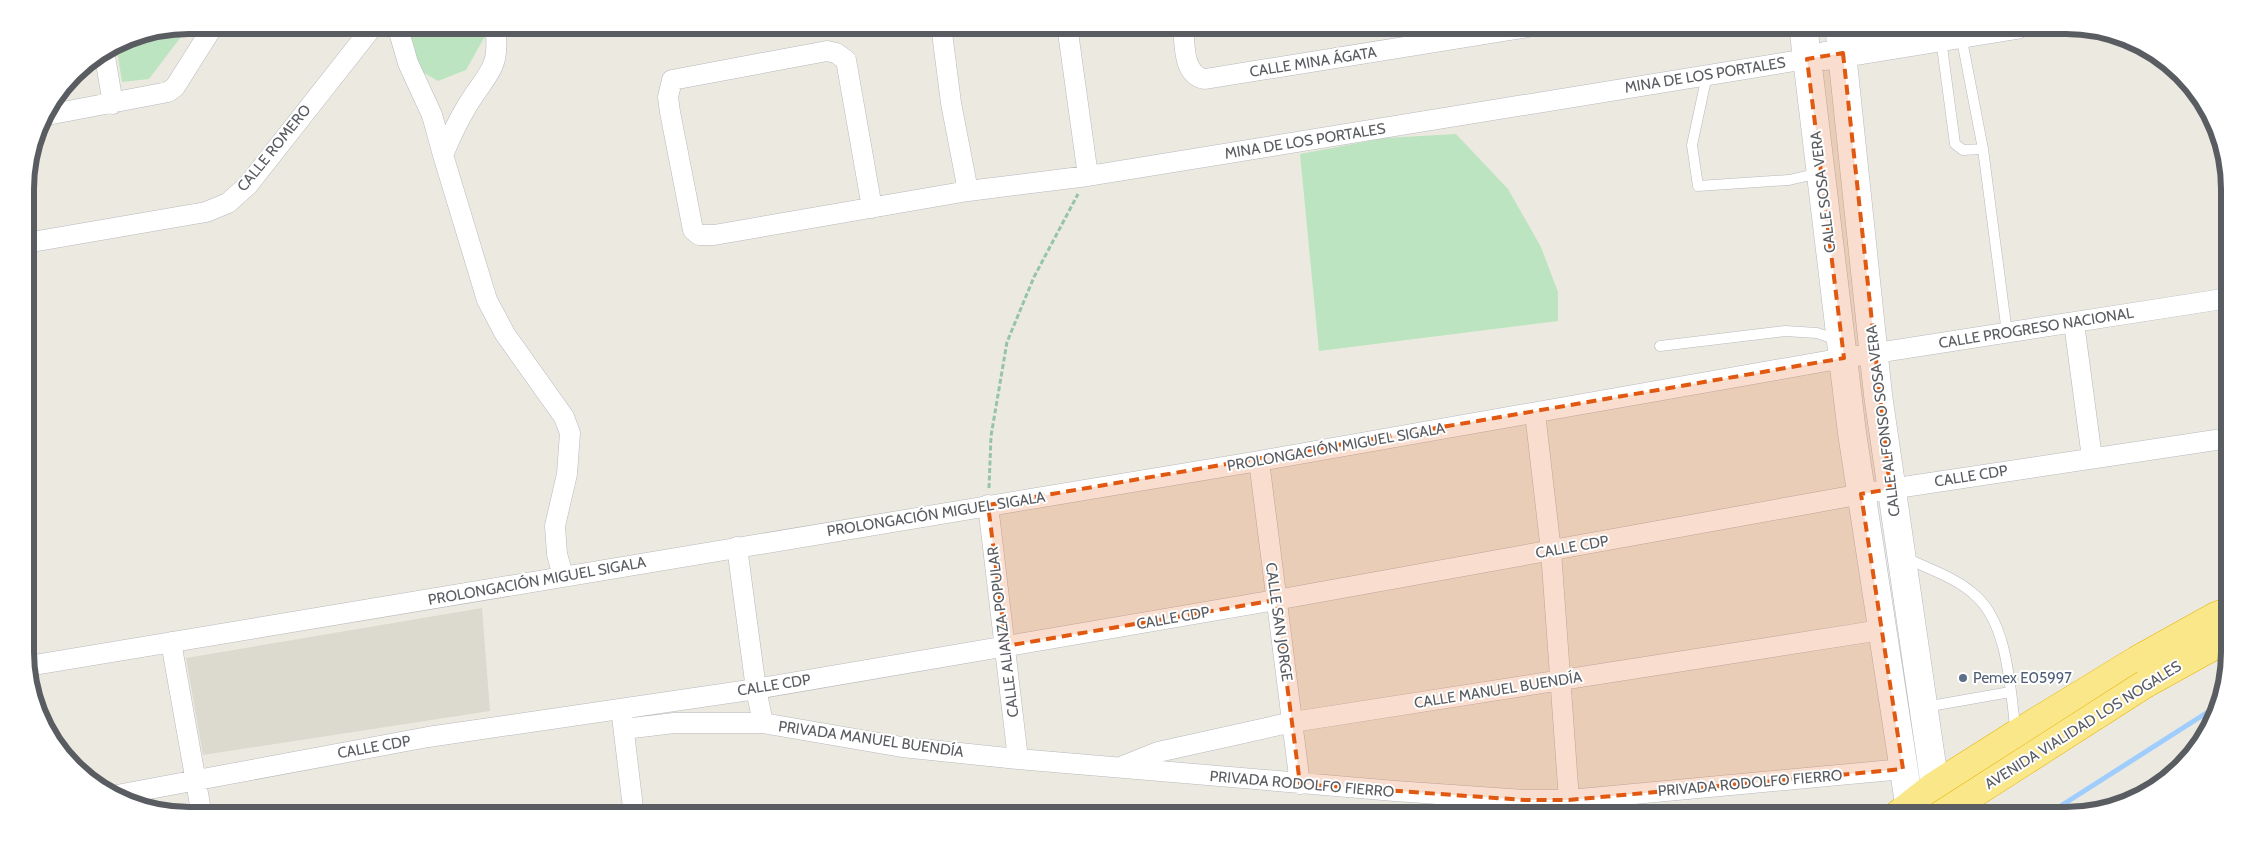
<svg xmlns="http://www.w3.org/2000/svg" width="2255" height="841" viewBox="0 0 2255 841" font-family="Cabin,sans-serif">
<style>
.education{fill:#dcd9cf}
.green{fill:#bde4c0}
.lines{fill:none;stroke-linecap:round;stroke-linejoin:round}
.stream{stroke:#9fcdfd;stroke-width:5}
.lane-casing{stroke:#b6b8bd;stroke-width:11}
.street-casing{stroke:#b6b8bd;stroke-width:21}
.secondary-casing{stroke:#b6b9bf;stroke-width:29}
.highway-casing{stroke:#e8b305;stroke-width:29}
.path{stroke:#96c4a7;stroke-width:3;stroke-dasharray:5 2.5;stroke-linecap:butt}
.lane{stroke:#fff;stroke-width:10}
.street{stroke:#fff;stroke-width:20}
.secondary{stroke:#fff;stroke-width:28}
.highway{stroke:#fae789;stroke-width:28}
.highway-bridge-casing{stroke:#e8b305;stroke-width:29;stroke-linecap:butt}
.highway-bridge{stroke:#fae789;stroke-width:28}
.marked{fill:#e15910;fill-opacity:0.2;stroke:#e15910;stroke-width:4;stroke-dasharray:10 6;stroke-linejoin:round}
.service-dot{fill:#5c6f8a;stroke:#fff;stroke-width:2}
.labels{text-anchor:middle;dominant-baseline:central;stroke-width:4;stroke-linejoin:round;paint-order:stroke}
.street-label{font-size:15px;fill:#595c61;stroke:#fff}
.service-label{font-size:15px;fill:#4e5e75;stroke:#fff;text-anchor:start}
.rim{fill:none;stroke:#595c61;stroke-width:6}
</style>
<rect width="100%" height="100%" fill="#eceae0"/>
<path class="education" d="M482,608L490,711L203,755L186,658Z"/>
<path class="green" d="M190,25L149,79L122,82L116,44L126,37Z
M400,25H483L484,38L466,70L438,81L417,69Z
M1456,134L1508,189L1541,247L1558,292V321L1319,351L1300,154L1385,138Z"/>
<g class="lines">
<path class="stream" d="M2045,816L2222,703"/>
<g class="lane-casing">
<path id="lane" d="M1961,35L1983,149L2007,333
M1941,39L1955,144L1963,150L1983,149
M1707,75L1692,145L1698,186L1789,180L1819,173
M1660,346L1785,331L1817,333L1840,341
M1906,558C1929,569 1957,578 1976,596C2009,626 2010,691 2016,733
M1925,707L2010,692"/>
</g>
<g class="street-casing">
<path id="street" d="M397,25L408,63L432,115L443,155
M495,25C501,70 488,71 467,106C458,121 450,138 443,155L487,300L505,334L564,417L570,433L567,474L555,526L557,554L563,576
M941,25L951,103L968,191L1088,176L1807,59
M1067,25L1088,176
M1183,25C1185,43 1182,75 1205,79L1540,25
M104,51L113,104
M42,116L168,92L175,87L214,25
M872,208L846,60L836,53L827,51L672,80L668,97L670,112L693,230L699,235H714L968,191
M26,243L206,212L228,203L248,185L374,25
M2074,323L2092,458
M1535,413L1551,551L1569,800
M1259,461L1300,784
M988,505L1018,759
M737,547L756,689L763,723
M171,642L202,816
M28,666L1259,461L1844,358L2229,298
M622,716L634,816
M624,729L674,723H763L902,747L1018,759L1395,791L1524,800H1569L1903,769
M1123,766L1158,752L1293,722L1881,630
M117,795L428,737L756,689L1276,600L1890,489L2229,438"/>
</g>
<g class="secondary-casing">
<path id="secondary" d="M1803,25L1852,433L1911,816
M1839,25L1878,395L1938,807
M1825,56L2016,25"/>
</g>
<g class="highway-casing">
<path id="highway" d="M2145,684L2230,637
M1896,816L1934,786L2016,734L2137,660L2216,616L2230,611"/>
</g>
<path class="path" d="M989,488L991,436L1007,342L1034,277L1078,194"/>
<use href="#lane" class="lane"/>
<use href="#street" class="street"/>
<use href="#secondary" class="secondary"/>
<use href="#highway" class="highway"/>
<g class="highway-bridge-casing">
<path id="highway-bridge" d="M1939,816L2145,684"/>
</g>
<use href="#highway-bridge" class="highway-bridge"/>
</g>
<path class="marked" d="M1843,53L1890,489L1861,494L1903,769L1569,800H1524L1300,784L1276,600L1006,646L988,505L1844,358L1807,59Z"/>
<circle class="service-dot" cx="1963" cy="678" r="5"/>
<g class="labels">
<g class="street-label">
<text transform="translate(1313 62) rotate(-9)">CALLE MINA ÁGATA</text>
<text transform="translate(1705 75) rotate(-9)">MINA DE LOS PORTALES</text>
<text transform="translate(1305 141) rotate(-9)">MINA DE LOS PORTALES</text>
<text transform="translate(274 148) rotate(-51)">CALLE ROMERO</text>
<text transform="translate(1823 192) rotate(-97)">CALLE SOSA VERA</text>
<text transform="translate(2036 328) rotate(-9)">CALLE PROGRESO NACIONAL</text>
<text transform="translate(1883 421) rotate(-97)">CALLE ALFONSO SOSA VERA</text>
<text transform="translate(1336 447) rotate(-10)">PROLONGACIÓN MIGUEL SIGALA</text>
<text transform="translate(1971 476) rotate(-9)">CALLE CDP</text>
<text transform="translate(936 514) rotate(-9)">PROLONGACIÓN MIGUEL SIGALA</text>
<text transform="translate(1572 547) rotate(-10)">CALLE CDP</text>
<text transform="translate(537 581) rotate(-10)">PROLONGACIÓN MIGUEL SIGALA</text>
<text transform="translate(1173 618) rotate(-10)">CALLE CDP</text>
<text transform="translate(1279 622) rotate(82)">CALLE SAN JORGE</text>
<text transform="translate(1003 632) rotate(-97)">CALLE ALIANZA POPULAR</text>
<text transform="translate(774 685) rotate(-9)">CALLE CDP</text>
<text transform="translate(1498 690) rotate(-9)">CALLE MANUEL BUENDÍA</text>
<text transform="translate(2083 725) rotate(-32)">AVENIDA VIALIDAD LOS NOGALES</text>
<text transform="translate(871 739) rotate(8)">PRIVADA MANUEL BUENDÍA</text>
<text transform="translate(374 747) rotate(-10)">CALLE CDP</text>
<text transform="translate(1750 783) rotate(-5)">PRIVADA RODOLFO FIERRO</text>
<text transform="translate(1302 784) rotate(5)">PRIVADA RODOLFO FIERRO</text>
</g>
<g class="service-label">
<text x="1973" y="678">Pemex E05997</text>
</g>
</g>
<path d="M0 0H2255V841H0ZM189 34H2066A155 155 0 0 1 2221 189V652A155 155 0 0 1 2066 807H189A155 155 0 0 1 34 652V189A155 155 0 0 1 189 34Z" fill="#fff" fill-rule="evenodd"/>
<path class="rim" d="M189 34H2066A155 155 0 0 1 2221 189V652A155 155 0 0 1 2066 807H189A155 155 0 0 1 34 652V189A155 155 0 0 1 189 34Z"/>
</svg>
